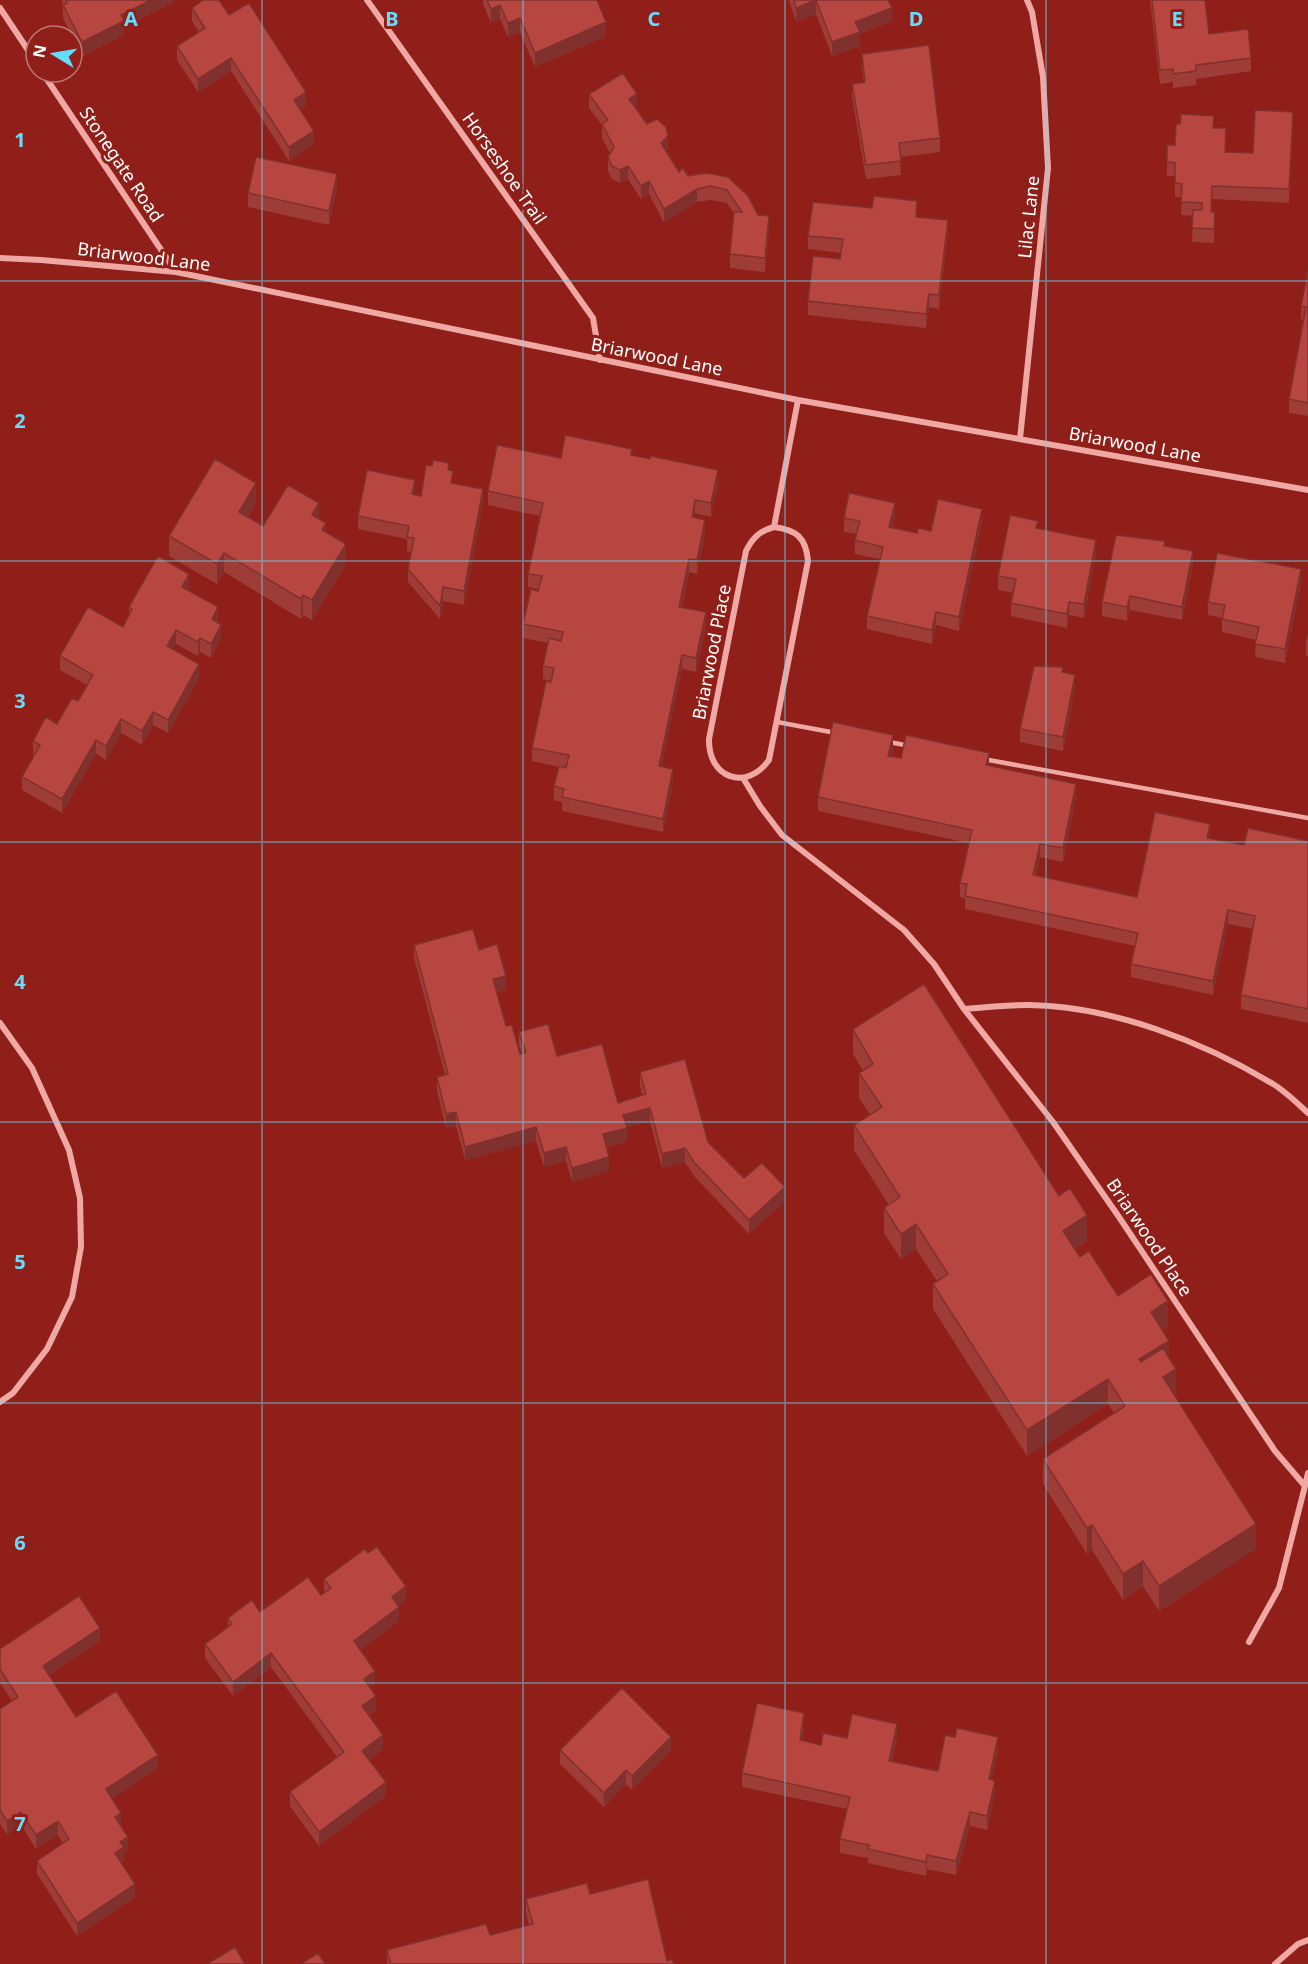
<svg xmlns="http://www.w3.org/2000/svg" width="1308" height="1964" viewBox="0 0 1308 1964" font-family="'Noto Sans',sans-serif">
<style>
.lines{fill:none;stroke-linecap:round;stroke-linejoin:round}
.service{stroke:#efa8a4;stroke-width:4.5}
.minor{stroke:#efa8a4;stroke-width:6}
.wall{fill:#9e3c37}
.shaded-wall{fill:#81312d}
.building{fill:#b84640;stroke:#81312d;stroke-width:1.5}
.grid{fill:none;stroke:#63deff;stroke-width:1.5;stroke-opacity:0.55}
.labels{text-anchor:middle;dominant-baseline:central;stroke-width:6;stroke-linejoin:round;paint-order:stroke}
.street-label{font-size:18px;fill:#fff;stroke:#8f1f18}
.grid-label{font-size:20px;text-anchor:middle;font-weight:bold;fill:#63deff;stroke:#8f1f18;stroke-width:6;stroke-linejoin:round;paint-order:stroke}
</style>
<rect width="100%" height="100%" fill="#8f1f18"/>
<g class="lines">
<path class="service" d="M777,722L836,733
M889,742L910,746
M983,759L1308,818"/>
<path class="minor" d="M367,0L593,318L600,360
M0,8L36,62
M42,72L176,272
M0,258L41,260L176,272L798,400L1308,490
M1020,439L1048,168L1043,77L1032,12L1027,0
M774,527C797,530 806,538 808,561L769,760C746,792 708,778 709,739L746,551C753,537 760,531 774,527Z
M774,527L798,400
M743,778L760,806L782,835L904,930L934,964L964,1009L1053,1122L1119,1217L1275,1451L1305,1486L1279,1588L1249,1642
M964,1009C985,1007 1007,1005 1028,1005C1111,1006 1202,1041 1273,1084C1285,1091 1297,1103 1308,1113
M0,1023L32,1068L69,1150L80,1198L81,1247L72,1297L47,1349L13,1393L0,1402
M1305,1486L1308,1473
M1275,1964L1298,1944L1308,1940"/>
</g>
<path class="wall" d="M62,0H174V2L124,27V35L82,56L63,18Z
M483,0H597L606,36L535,67L520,32L508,37L500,19L491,23L483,4Z
M789,0H888L892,21L860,34V46L832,56L816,14L796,22Z
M1150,0H1205L1209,34L1251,58V71L1196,79V85L1173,88V82L1160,84Z
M192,8L229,15L306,106L300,109L314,144L289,161L231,71L198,92L177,60V46L199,32L192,21Z
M862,54L940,138V152L900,157L901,175L866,179L852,97V84L864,82L862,67Z
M589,94L637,108L647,124L668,149L666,151L679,172L688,176L707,173L758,215L769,229L765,272L730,268V254L734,214L727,203L711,200L697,202L664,223L649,194L641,199L628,179L620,183L612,179L608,171V157L610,153L602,138V125L589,108Z
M1293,125L1289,203L1212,199V212H1215L1214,243L1192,242L1193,216L1181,215L1182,197H1175V176H1167V162L1175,145L1214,128L1226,142V152L1253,153Z
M337,188L329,225L248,207V193Z
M917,217L948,234L939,309L929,307L926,328L808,315V301L840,259L841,253L808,249V236Z
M1308,270V416L1289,413V399L1304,320H1301V306Z
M632,456L718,483L711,517L695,513L694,518L705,534L697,574L689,572L682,607L706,626L696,672L682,669L661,767L673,783L663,832L562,811V802L554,800V786L559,767L532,761V748L551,681L543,679V666L548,643L523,638V624L538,589L528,587V574L540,516L488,505V491L561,458Z
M449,470L453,484L483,503L464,605L443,601L440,619L408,582V569L411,552L407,551V539L358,529V516L421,496Z
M256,502L248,517L263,526L319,519L346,564L312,620L303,615L301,619L224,572L217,584L169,556V536Z
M895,517L892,527L917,533L982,522L959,631L936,625L932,644L867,629V616L880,559L855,554V540L857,534L844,532V518Z
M1038,528L1096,554L1084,618L1069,615L1067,628L1011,616V603L1014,593L998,590V576Z
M1165,546L1193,565L1182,620L1130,610L1127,621L1102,616V602Z
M1301,583L1285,663L1255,657L1256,640L1222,632V618L1208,615V602Z
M189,587L188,590L218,621V622L221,638L211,658L200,652L198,656L176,644L173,649L199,678L168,733L153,725L142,745L121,733L106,760L96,754L62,813L22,790V777L34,756L33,755V741L57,724L78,701L87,685L60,670V656L123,627L129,615V607Z
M1308,633V656H1306V642Z
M1063,672L1075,688L1063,751L1020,742V729Z
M893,749L891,756L901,758L989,766L1076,797L1063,862L1040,857L1036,875L1137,897L1210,838L1244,845L1308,841V1023L1241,1009V995L1253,929L1228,924L1213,995L1131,977V964L1135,946L965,909V898L960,897V883L969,843L818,811V797Z
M414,945L479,950L506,989L496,992L506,1026L520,1054L522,1053L519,1045V1032L557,1056L618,1103L642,1095L640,1085V1072L744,1178L785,1201L749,1234L694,1176L685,1162L662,1168L650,1121L627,1127V1141L607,1147L609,1171L572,1182L566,1161L544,1167L536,1141L465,1160L456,1126L446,1128L437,1091V1077L445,1075L414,958Z
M853,1029L1087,1241L1075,1249L1080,1257L1118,1296L1168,1326L1162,1330L1169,1358L1176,1394L1174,1395L1256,1549L1159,1611L1143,1586L1123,1600L1092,1550L1087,1554L1043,1484V1459L1114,1413L1108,1404L1027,1456L933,1309V1284L937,1281L916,1249L901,1259L884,1233V1208L889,1205L854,1150V1125L870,1115L859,1098V1073L863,1071L853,1054Z
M324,1579L406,1600L398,1606L399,1621L360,1650L375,1684L370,1688L376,1710L369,1715L383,1749L369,1760L386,1796L319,1846L290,1806V1792L337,1757L271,1667L233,1696L205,1658V1644L228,1627V1618L260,1612L321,1595L324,1593Z
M100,1641L49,1675L76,1717L158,1768L112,1799L128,1851L124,1853V1861L121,1862L135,1897L77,1936L37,1874V1861L63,1843L58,1835L36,1849L21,1825L7,1835L0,1824V1709L12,1701L0,1683V1649Z
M804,1727L802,1741L821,1745L847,1738H897L892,1761L938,1771L998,1751L991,1780L995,1794L987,1830L970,1826L956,1875L927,1869L926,1876L868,1863V1858L840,1853V1839L847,1809L742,1787V1773Z
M560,1750H671L632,1790L626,1784L604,1807L560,1764Z
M590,1894L667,1961L674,1964H387V1950L490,1935L529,1925L526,1913V1899Z"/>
<path class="shaded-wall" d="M151,0H174V2L124,27V35L82,56V42L121,15Z
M816,0V14L796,22V8Z
M500,5V19L491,23V9Z
M892,8V21L860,34V46L832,56V42L855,22Z
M520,18V32L508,37V23Z
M606,22V36L535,67V53Z
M231,58V71L198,92V79Z
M306,92V106L294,113V100Z
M637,94V108L629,112V99Z
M1293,112V125L1289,203V189Z
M314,131V144L289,161V147Z
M668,136V149L661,157V143Z
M628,166V179L620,183V170Z
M337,174V188L329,225V211Z
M649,181V194L641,199V186Z
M697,189V202L664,223V209Z
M769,216V229L765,272V258Z
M948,220V234L939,309V295Z
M929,294V307L926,328V314Z
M718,470V483L711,517V503Z
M415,480V494L412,508V494Z
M256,483V502L239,532V512Z
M483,489V503L464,605V591Z
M695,500V513L692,531V517Z
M319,503V523L312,515Z
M895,503V517L889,540V527Z
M982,509V522L959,631V617Z
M705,520V534L697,574V560Z
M326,523V543L322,530Z
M1096,540V554L1084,618V604Z
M346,544V564L312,620V600Z
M1193,551V565L1182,620V607Z
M224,553V572L217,584V564Z
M689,559V572L679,620V607Z
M1301,569V583L1285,663V649Z
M189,574V587L182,600V587Z
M443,587V601L440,619V606Z
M303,595V615L301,619V599Z
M1130,596V610L1127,621V607Z
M1069,602V615L1067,628V614Z
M218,607V621L212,633V619Z
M706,612V626L696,672V658Z
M936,612V625L932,644V630Z
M221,625V638L211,658V644Z
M176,630V644L167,659V646Z
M200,638V652L198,656V642Z
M682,655V669L659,780V766Z
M199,664V678L168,733V720Z
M1075,675V688L1063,751V737Z
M153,712V725L142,745V731Z
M121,719V733L106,760V746Z
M893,735V749L888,769V756Z
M96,740V754L62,813V799Z
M989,753V766L986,765Z
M673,769V783L663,832V819Z
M1076,784V797L1063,862V848Z
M1210,824V837L1207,851V838Z
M1040,844V857L1033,888V875Z
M1228,910V924L1213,995V981Z
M506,976V989L493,992V979Z
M650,1108V1121L623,1128V1115Z
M456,1112V1126L446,1128V1114Z
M536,1127V1141L465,1160V1147Z
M627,1128V1141L603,1148V1134Z
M566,1147V1161L544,1167V1153Z
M685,1148V1162L662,1168V1154Z
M609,1157V1171L572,1182V1168Z
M785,1187V1201L749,1234V1220Z
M1087,1215V1241L1063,1256V1231Z
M916,1224V1249L901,1259V1234Z
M1168,1301V1326L1151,1337V1312Z
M1169,1341V1366L1139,1385V1359Z
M1176,1369V1394L1163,1403V1377Z
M1108,1379V1404L1027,1456V1430Z
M1256,1524V1549L1159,1611V1586Z
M1092,1525V1550L1087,1554V1528Z
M1143,1561V1586L1123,1600V1574Z
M406,1586V1600L392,1611V1597Z
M399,1607V1621L354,1655V1641Z
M100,1628V1641L43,1679V1666Z
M271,1653V1667L233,1696V1682Z
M375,1671V1684L364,1693V1679Z
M376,1696V1710L362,1719V1706Z
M804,1713V1727L800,1754V1740Z
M897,1724V1738L889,1774V1761Z
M383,1735V1749L362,1765V1751Z
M671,1737V1750L632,1790V1776Z
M998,1737V1751L989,1792V1779Z
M158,1755V1768L106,1803V1789Z
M626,1770V1784L604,1807V1793Z
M995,1781V1794L987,1830V1816Z
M386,1782V1796L319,1846V1832Z
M21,1812V1825L7,1835V1821Z
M970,1812V1826L956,1875V1861Z
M121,1813V1827L115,1817Z
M58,1821V1835L36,1849V1835Z
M128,1837V1851L124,1853V1861L115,1866V1853L120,1842Z
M927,1855V1869L926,1876V1862Z
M135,1884V1897L77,1936V1923Z"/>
<path class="building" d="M66,0H151L121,15L124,21L82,42L63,5L67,3Z
M203,0H219L229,15L249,3L306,92L294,100L314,131L289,147L231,58L198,79L177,46L205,28L192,8Z
M487,0H597L606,22L535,53L520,18L508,23L500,5L491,9Z
M794,0H888L892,8L855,22L860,32L832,42L816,0L796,8Z
M1152,0H1205L1209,34L1248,29L1251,58L1196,65V71L1173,74V69L1160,70Z
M929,45L940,138L899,143L901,161L866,165L852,84L865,82L862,54Z
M623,73L637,94L629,99L647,124L657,119L666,127L668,136L661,143L679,172L683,168L688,176L707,173L728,177L748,196L758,215L769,216L765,258L730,254L734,212H742L727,190L711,186L697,189L664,209L649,181L641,186L628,166L620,170L612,166L608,157L614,147L602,124L608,120L589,94Z
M1255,110L1293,112L1289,189L1212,186L1211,212H1215L1214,229L1192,228L1193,210H1202V203L1181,202L1182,184L1175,183V163L1167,162V145H1175L1176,124H1180L1181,114L1214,116L1213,128H1226L1225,152L1253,153Z
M256,157L337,174L329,211L248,193Z
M874,196L917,201L916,217L948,220L939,295L929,294L926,314L808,301L813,256L840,259L843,239L808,236L813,202L872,208Z
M1308,270V403L1289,399L1306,307L1301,306Z
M565,435L632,449L631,455L650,459L651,456L718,470L711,503L695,500L692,517L705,520L697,560L689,559L679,607L706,612L696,658L682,655L659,766L673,769L663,819L562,797L564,789L554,786L559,766L566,768L569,755L532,748L546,681L551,682L554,668L543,666L549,638L561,641L563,632L523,624L531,589L538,591L542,576L528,574L543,503L488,491L497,445L561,458Z
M215,459L256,483L239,512L263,526L288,485L319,503L312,515L326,523L322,530L346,544L312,600L303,595L301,599L224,553L217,564L169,536Z
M433,460L449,463L448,470L453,471L451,483L483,489L464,591L443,587L440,606L408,569L414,538L407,537L409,526L358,516L367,470L415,480L412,494L421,496L426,465L432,466Z
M849,493L895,503L889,527L917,533L918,528L931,531L938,499L982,509L959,617L936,612L932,630L867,616L883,547L855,540L860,521L844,518Z
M1010,515L1038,521L1036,528L1096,540L1084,604L1069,602L1067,614L1011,603L1016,579L998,576Z
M1116,535L1165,541L1164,546L1193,551L1182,607L1130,596L1127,607L1102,602Z
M1217,553L1301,569L1285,649L1255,644L1259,627L1222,619L1225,605L1208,602Z
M158,556L189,574L182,587L218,607L212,619L221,625L211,644L200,638L198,642L176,630L167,646L199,664L168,720L153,712L142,731L121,719L106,746L96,740L62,799L22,777L40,745L33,741L46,717L57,724L72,698L78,701L93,675L60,656L88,607L123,627L132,609L129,607Z
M1034,666L1063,667L1062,672L1075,675L1063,737L1020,729Z
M833,722L893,735L888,756L901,758L906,735L989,753L986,765L1076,784L1063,848L1040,844L1033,875L1137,897L1155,812L1210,824L1207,838L1244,845L1248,828L1308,841V1009L1241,995L1255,916L1228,910L1213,981L1131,964L1138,933L965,896L967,884L960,883L972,830L818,797Z
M473,929L479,950L497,944L506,976L493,979L506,1026L512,1025L520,1054L526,1052L519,1032L548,1024L557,1056L602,1044L618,1103L646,1094L640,1072L685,1059L708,1142L744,1178L762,1163L785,1187L749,1220L694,1162L685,1148L662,1154L650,1108L623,1115L627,1128L603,1134L609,1157L572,1168L566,1147L544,1153L536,1127L465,1147L456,1112L446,1114L437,1077L448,1074L414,945Z
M924,984L1059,1196L1070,1188L1087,1215L1063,1231L1080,1257L1089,1251L1118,1296L1151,1274L1168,1301L1151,1312L1169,1341L1139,1359L1141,1362L1163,1348L1176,1369L1163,1377L1256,1524L1159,1586L1143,1561L1123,1574L1092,1525L1087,1528L1043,1459L1125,1406L1108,1379L1027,1430L933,1284L948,1274L916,1224L901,1234L884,1208L900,1197L854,1125L882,1107L859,1073L873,1064L853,1029Z
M377,1547L406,1586L392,1597L399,1607L354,1641L375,1671L364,1679L376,1696L362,1706L383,1735L362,1751L386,1782L319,1832L290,1792L344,1752L271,1653L233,1682L205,1644L232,1624L228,1618L252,1600L260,1612L308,1577L321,1595L331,1588L324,1579L365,1549L368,1553Z
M79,1596L100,1628L43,1666L76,1717L116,1691L158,1755L106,1789L121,1813L115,1817L128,1837L120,1842L124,1847L115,1853L135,1884L77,1923L37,1861L69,1839L58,1821L36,1835L21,1812L7,1821L0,1810V1709L18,1697L0,1669V1649Z
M622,1688L671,1737L632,1776L626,1770L604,1793L560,1750Z
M757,1703L804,1713L800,1740L821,1745L823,1733L847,1738L852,1714L897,1724L889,1761L938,1771L945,1735L955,1737L957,1728L998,1737L989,1779L995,1781L987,1816L970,1812L956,1861L927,1855L926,1862L868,1849L869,1845L840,1839L850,1797L742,1773Z
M648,1879L667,1961L672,1959L674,1964H391L387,1950L486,1924L490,1935L533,1924L526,1899L587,1883L590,1894Z
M235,1947L245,1964H207Z
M318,1953L325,1964H301Z"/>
<path class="grid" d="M262,0V1964M523,0V1964M785,0V1964M1046,0V1964M0,281H1308M0,561H1308M0,842H1308M0,1122H1308M0,1403H1308M0,1683H1308"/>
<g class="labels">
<g class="street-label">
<text transform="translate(122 164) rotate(56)">Stonegate Road</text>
<text transform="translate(505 168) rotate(55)">Horseshoe Trail</text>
<text transform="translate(1028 217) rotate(-84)">Lilac Lane</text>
<text transform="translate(144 256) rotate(7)">Briarwood Lane</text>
<text transform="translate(657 356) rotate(11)">Briarwood Lane</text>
<text transform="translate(1135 444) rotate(10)">Briarwood Lane</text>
<text transform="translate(711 652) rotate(-79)">Briarwood Place</text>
<text transform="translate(1150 1237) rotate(56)">Briarwood Place</text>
</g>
</g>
<g class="grid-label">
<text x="131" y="26">A</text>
<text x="392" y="26">B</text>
<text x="654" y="26">C</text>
<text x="916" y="26">D</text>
<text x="1177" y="26">E</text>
<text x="20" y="147">1</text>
<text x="20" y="428">2</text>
<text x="20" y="708">3</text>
<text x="20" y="989">4</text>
<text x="20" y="1269">5</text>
<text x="20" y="1550">6</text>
<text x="20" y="1831">7</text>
</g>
<g transform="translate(54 54) rotate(281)"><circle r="28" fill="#8f1f18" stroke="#bc7974" stroke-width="1.5"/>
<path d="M0-4.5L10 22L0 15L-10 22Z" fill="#63deff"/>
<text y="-9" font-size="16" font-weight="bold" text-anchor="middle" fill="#ffffff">N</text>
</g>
</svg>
